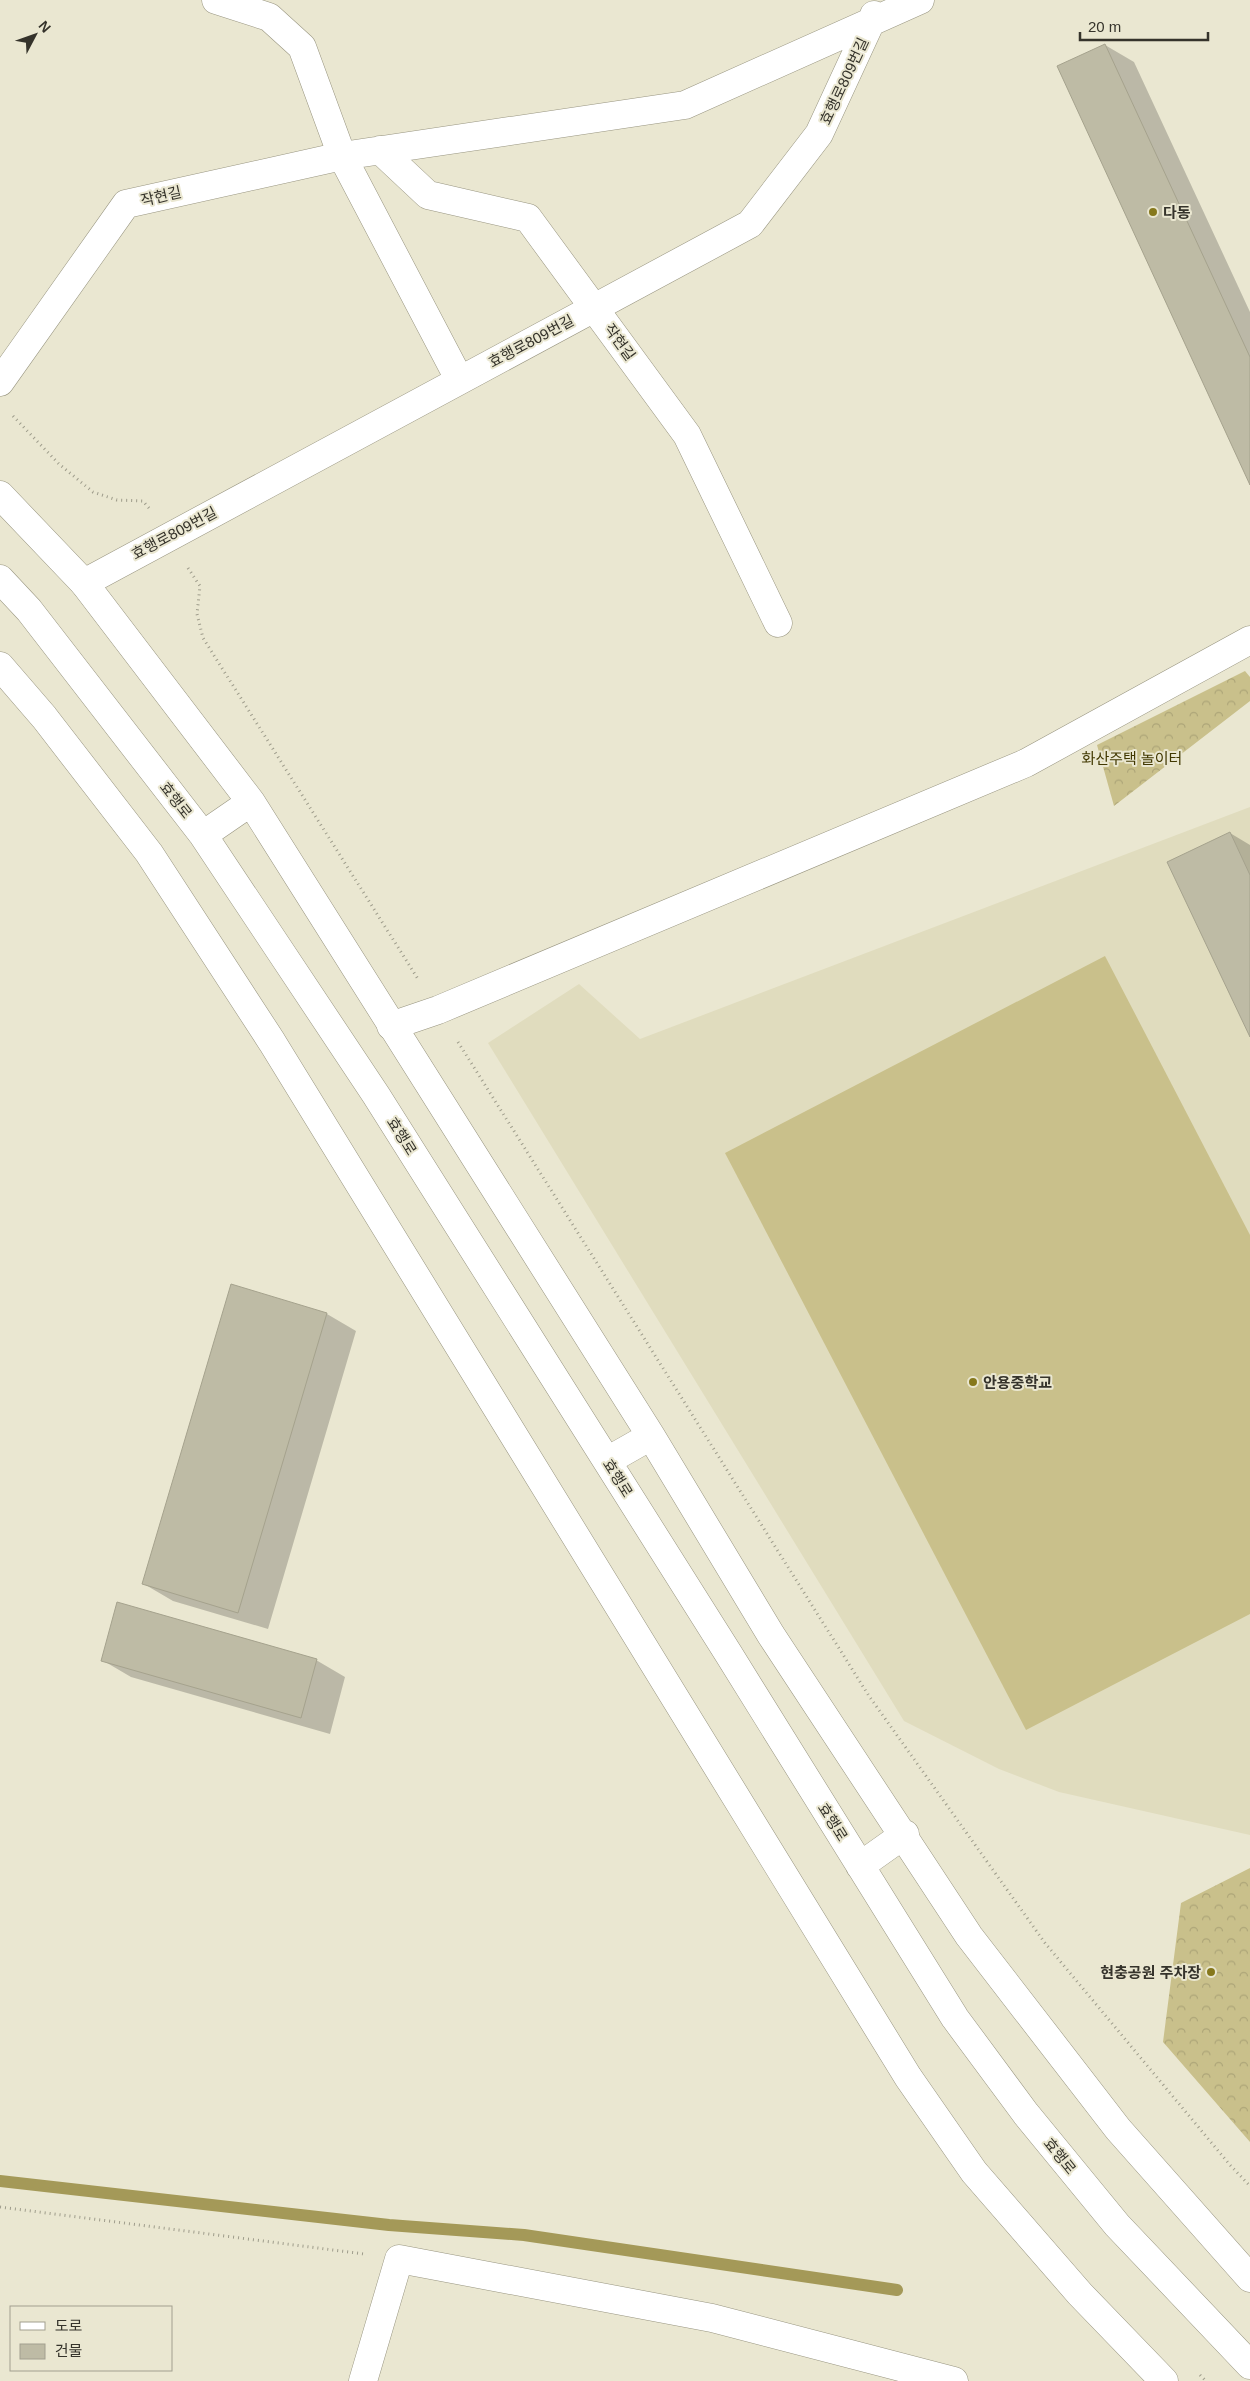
<svg xmlns="http://www.w3.org/2000/svg" width="1250" height="2381" viewBox="0 0 1250 2381" font-family="Helvetica,'Noto Sans KR',sans-serif">
<style>
.built{fill:#e0dcbe}
.forest{fill:url(#forest-crowns)}
.pitch{fill:#c9c08b}
.shadow{fill:#0003}
.lines{fill:none;stroke-linecap:round;stroke-linejoin:round}
.stream{stroke:#a49958;stroke-width:12}
.building{fill:#bebba5;stroke:#a5a28d}
.minor-casing{stroke:#989580;stroke-width:29}
.major-casing{stroke:#989580;stroke-width:29}
.path{stroke:#9e9c8b;stroke-width:3;stroke-dasharray:1 4;stroke-linecap:butt}
.minor{stroke:#fff;stroke-width:28}
.major{stroke:#fff;stroke-width:28}
.poi-dot{fill:#86781c;stroke:#eae7d1;stroke-width:2}
.labels{text-anchor:middle;dominant-baseline:central;stroke-width:4;stroke-linejoin:round;paint-order:stroke}
.street-label{font-size:15px;fill:#35332b;stroke:#eae7d1}
.poi-label{font-size:15px;font-weight:bold;fill:#35332b;stroke:#eae7d1;text-anchor:start}
.park-label{font-size:15px;fill:#413801;stroke:#eae7d1}
</style>
<defs>
<pattern id="forest-crowns" width="20" height="18" patternUnits="userSpaceOnUse" patternTransform="scale(1.25)"><rect width="20" height="18" fill="#c9c08b"/><path d="M2 6a3 3 0 1 1 6 0M12 15a3 3 0 1 1 6 0" fill="none" stroke="#ada578"/></pattern>
</defs>
<rect width="100%" height="100%" fill="#eae7d1"/>
<path class="built" d="M1250,807V1835L1059,1792L999,1769L904,1721L488,1043L579,984L640,1039Z"/>
<path class="forest" d="M1245,671L1250,677V701L1114,806L1097,745Z
M1250,1868V2142L1163,2042L1181,1903Z"/>
<path class="pitch" d="M1105,956L1250,1235V1614L1026,1730L725,1153Z"/>
<path class="shadow" d="M1105,45L1134,62L1250,312V482Z
M1230,833L1250,845V1034Z
M327,1314L356,1331L268,1629L173,1601L144,1584Z
M102,1660H316L345,1677L330,1734L131,1677Z"/>
<g class="lines">
<path class="stream" d="M0,2181L389,2225L524,2235L897,2290"/>
</g>
<path class="building" d="M1105,44L1250,357V485L1057,66Z
M1230,832L1250,875V1037L1167,862Z
M231,1284L327,1313L238,1613L142,1584Z
M117,1602L317,1659L301,1718L101,1661Z"/>
<g class="lines">
<g class="minor-casing">
<path id="minor" d="M216,0L269,17L302,47L342,156L459,379
M380,150L428,195L528,218L687,435L778,623
M0,382L126,204L342,156L685,105L920,0
M84,583L750,224L819,134L874,15
M0,666L44,717L149,853L272,1042L908,2077L974,2172L1080,2294L1164,2381
M391,1026L438,1010L1026,763L1250,640
M363,2381L399,2259L712,2318L954,2381"/>
</g>
<g class="major-casing">
<path id="major" d="M0,495L84,583L251,802L651,1436L771,1635L969,1936L1118,2129L1250,2278
M0,579L29,610L203,835L376,1095L728,1653L955,2018L1026,2114L1117,2225L1250,2365
M203,835L251,802
M607,1461L651,1436
M860,1866L905,1834"/>
</g>
<path class="path" d="M13,416L59,464L93,492L117,500L143,501L149,508
M188,568L200,586L197,614L203,638L418,979
M458,1042L869,1696L1045,1943L1230,2165L1250,2186
M0,2207L364,2254
M1200,2375L1206,2381"/>
<use href="#minor" class="minor"/>
<use href="#major" class="major"/>
</g>
<g class="poi-dot">
<circle cx="1153" cy="212" r="5"/>
<circle cx="973" cy="1382" r="5"/>
<circle cx="1211" cy="1972" r="5"/>
</g>
<g class="labels">
<g class="street-label">
<text transform="translate(844 81) rotate(-65)">효행로809번길</text>
<text transform="translate(161 196) rotate(-13)">작현길</text>
<text transform="translate(531 341) rotate(-28)">효행로809번길</text>
<text transform="translate(620 342) rotate(54)">작현길</text>
<text transform="translate(174 533) rotate(-28)">효행로809번길</text>
<text transform="translate(176 800) rotate(52)">효행로</text>
<text transform="translate(402 1136) rotate(58)">효행로</text>
<text transform="translate(618 1478) rotate(58)">효행로</text>
<text transform="translate(833 1822) rotate(58)">효행로</text>
<text transform="translate(1060 2156) rotate(51)">효행로</text>
</g>
<g class="poi-label">
<text x="1163" y="212">다동</text>
<text x="983" y="1382">안용중학교</text>
<text x="1201" y="1972" text-anchor="end">현충공원 주차장</text>
</g>
<g class="park-label">
<text x="1132" y="758">화산주택 놀이터</text>
</g>
</g>
<rect x="10" y="2306" width="162" height="65" fill="#eae7d1" stroke="#a29f8f"/>
<rect x="20" y="2322" width="25" height="8" fill="#ffffff" stroke="#a29f8f"/>
<text x="55" y="2331" font-size="15" fill="#35332b">도로</text>
<rect x="20" y="2344" width="25" height="15" fill="#bebba5" stroke="#a29f8f"/>
<text x="55" y="2356" font-size="15" fill="#35332b">건물</text>
<g transform="translate(35 35) rotate(49)" stroke="#eae7d1" stroke-width="4" paint-order="stroke">
<path d="M0-4L9 19L0 12L-9 19Z" fill="#35332b"/>
<text y="-8" font-size="14" font-weight="bold" text-anchor="middle" fill="#35332b">N</text>
</g>
<path d="M1080 32v8h128v-8" fill="none" stroke="#35332b" stroke-width="2.5"/>
<text x="1088" y="32" font-size="15" fill="#35332b" stroke="#eae7d1" stroke-width="4" paint-order="stroke">20 m</text>
</svg>
